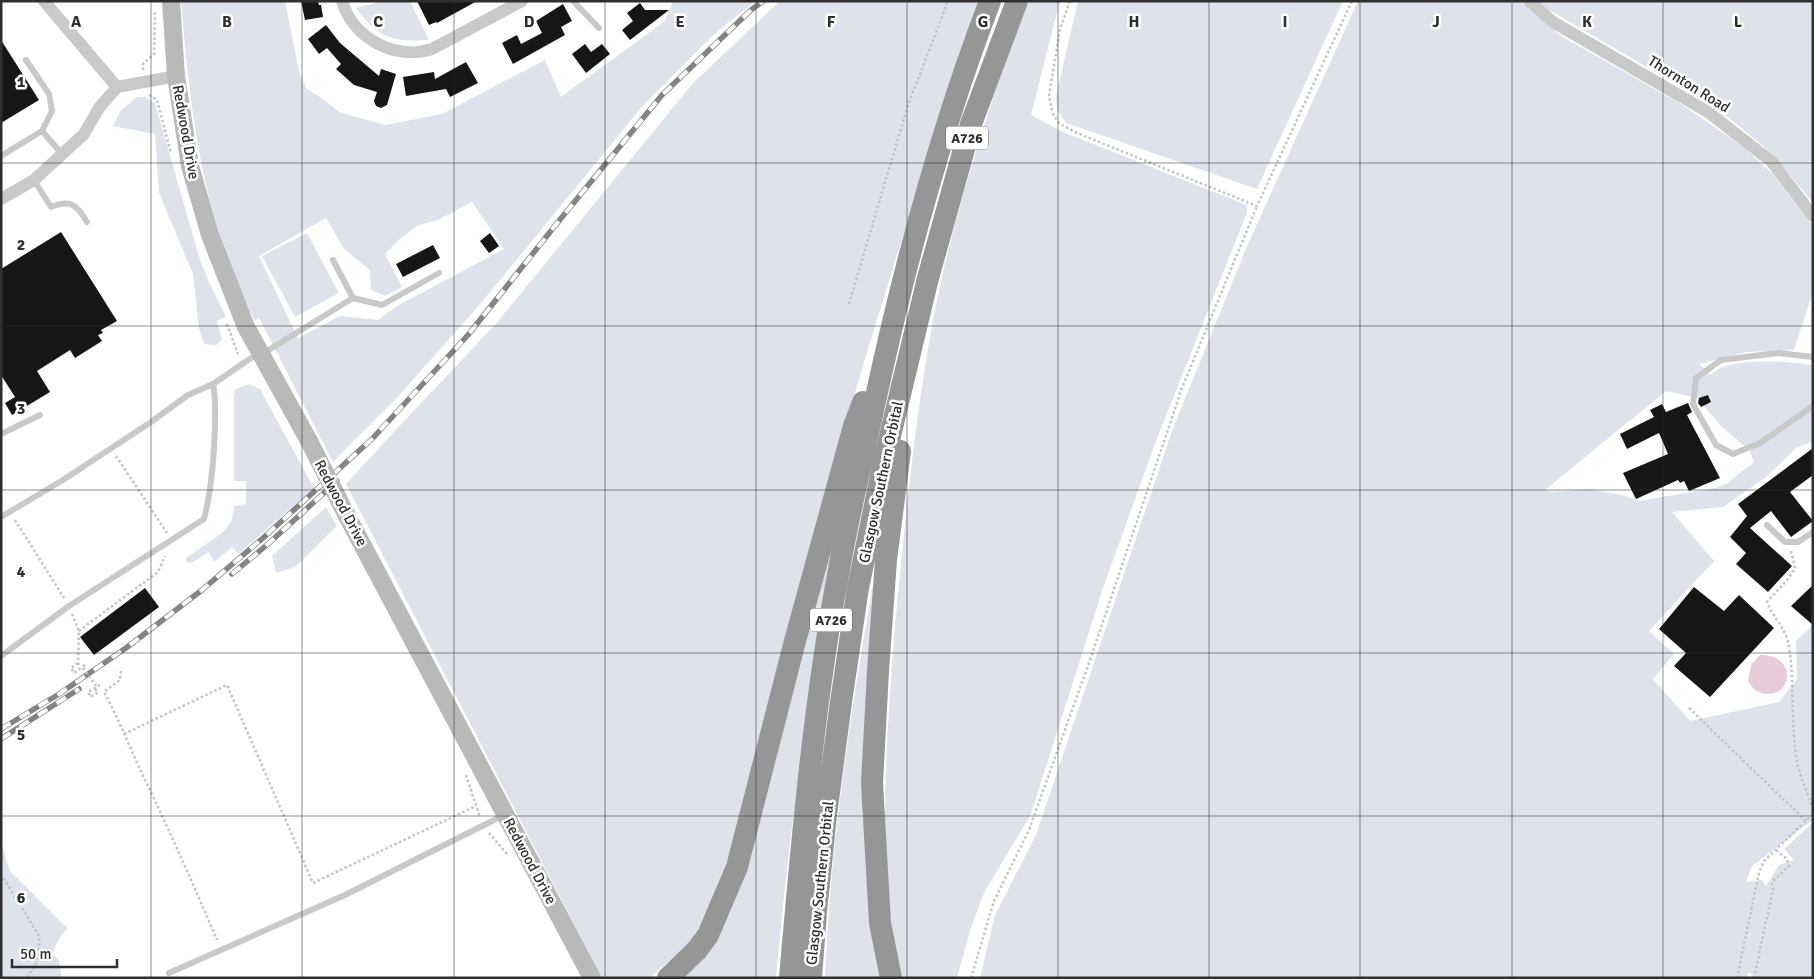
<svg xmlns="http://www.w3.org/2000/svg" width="1814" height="979" viewBox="0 0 1814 979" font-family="Signika,sans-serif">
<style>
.green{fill:#dee3eb;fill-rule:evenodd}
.water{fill:#e9ccd9}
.building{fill:#161616}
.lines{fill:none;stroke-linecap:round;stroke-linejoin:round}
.path{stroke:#c3c3c3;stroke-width:2.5;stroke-dasharray:2.5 2.5;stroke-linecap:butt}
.lane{stroke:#c9c9c9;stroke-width:6}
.street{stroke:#c9c9c9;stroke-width:12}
.secondary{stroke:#b9b9b9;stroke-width:18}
.highway{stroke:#969696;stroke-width:22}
.rail-casing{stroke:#848484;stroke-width:5.5}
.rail{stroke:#fff;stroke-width:4;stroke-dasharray:11;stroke-linecap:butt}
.path-bridge{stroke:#c3c3c3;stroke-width:2.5;stroke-dasharray:2.5 2.5;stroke-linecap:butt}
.secondary-bridge{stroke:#b9b9b9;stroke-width:18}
.grid{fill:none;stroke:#2f2f2f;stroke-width:1;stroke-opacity:0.55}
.labels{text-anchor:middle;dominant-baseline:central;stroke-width:5;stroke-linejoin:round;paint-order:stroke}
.shield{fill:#fff;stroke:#6d6d6d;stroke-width:1}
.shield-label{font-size:14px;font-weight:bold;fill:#2f2f2f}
.street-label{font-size:15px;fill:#2f2f2f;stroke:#fff}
.grid-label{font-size:16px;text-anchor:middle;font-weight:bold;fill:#2f2f2f;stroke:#fff;stroke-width:5;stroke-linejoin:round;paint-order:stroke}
</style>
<rect width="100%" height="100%" fill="#fff"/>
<path class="green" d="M181,1H285L299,71L306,88L323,99L339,112L385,125L442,114L545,60L561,97L665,21L673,1H755L712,36L641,108L482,302L395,400L333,462L259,318L255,321C203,222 190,111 181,1ZM472,202L504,249L397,306L378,320L340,316L298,338L259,256L326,218L344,249L370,270L371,290L385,296L402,287L385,254L402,237L419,225L438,220Z
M384,1H410L429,40C392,42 378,38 356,8Z
M780,1H978L963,41L865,359L797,592L734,840L716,898L691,942L649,978H602L346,484L402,423L494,326L694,82Z
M1024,1H1060L1031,115L1063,132L1247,205V213L1156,441L1103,588L1031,814L984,893L970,931L957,978H899C894,957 893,935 890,914C882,840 885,768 890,694C894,628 901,562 908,496C917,418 927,340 945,264C966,175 997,88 1024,1Z
M1078,1H1343L1257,189L1066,123L1057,110L1056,96Z
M1358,1H1519L1561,36L1681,104L1742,146L1773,174L1813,226V292L1794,350L1746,352L1700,364L1710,375C1714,372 1719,368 1723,367C1746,358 1789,362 1813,365V441L1796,448L1766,477L1723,507L1672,512L1714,561L1649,631L1674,654L1653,679L1690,721L1779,702L1797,679L1796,641L1813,625V820L1752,866L1746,882L1762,880L1766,886L1779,865L1794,860L1784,849L1813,822V978H1757L1748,972L1747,978H980L995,915L1036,835L1173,428L1248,244ZM1666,391L1697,398L1720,425L1749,450L1754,462L1726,484L1715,488L1639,501L1622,495L1588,489L1553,492L1545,490Z
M1537,1H1813V203L1785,169L1761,144L1715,107L1544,7Z
M137,97H145L155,103L200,260L209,282L226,317L217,321L222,340L216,345L204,344L199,329L193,274L159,193L155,134L113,126L120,111Z
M307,233L339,293L295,317L262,256Z
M249,384L260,389L314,488L238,554L232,547L214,562L209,552L190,564L185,559L223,532L232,520L234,506L246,504V481H234V394L236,389Z
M840,496C815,656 790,816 776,978H680L701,953Z
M326,507L337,526L295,567L276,573L272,556Z
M883,529V978H825C831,827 856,677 883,529Z
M1,843L10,871L68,929C61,934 54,946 53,955L59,960L62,978H1Z"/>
<path class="water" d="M1760,655C1796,654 1794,696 1766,694C1758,693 1752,689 1748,681L1751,665Z"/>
<path class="building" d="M301,1H318L319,5H321L323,17L305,20Z
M417,1H477L437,23L436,22L429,25Z
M640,3L645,10H669L630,40L622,30L633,21L627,13Z
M563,4L572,21L561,27L565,35L513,64L502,43L517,35L521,44L542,33L536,21Z
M326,25L340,43L379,76L381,69L396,74L387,105L381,108L376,106L374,101L377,92L354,85L336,69L341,64L327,48L319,54L308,39Z
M1,40L39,100L1,123Z
M585,44L591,52L602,44L610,54L586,73L572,54Z
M466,62L478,83L450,97L446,89L406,96L403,77L434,72L435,79Z
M61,232L117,321L101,330L103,333L98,335L102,341L75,358L70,350L37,371L50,392L12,415L5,403L15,397L1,375V269Z
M490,233L499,246L489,253L480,241Z
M433,245L440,258L403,277L396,264Z
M1708,395L1711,402L1701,407L1698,403L1699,398Z
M1688,403L1692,412L1687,415L1720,478L1689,491L1684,481L1680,483L1678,480L1636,499L1623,473L1668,454L1659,433L1627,449L1620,434L1654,417L1650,410L1662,404L1666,412Z
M1813,448V475L1790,492L1813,521L1791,537L1771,511L1750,528L1792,566L1768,592L1736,564L1746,553L1730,537L1747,516L1738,504Z
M1813,585V625L1791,606Z
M1694,587L1724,611L1739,595L1774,628L1710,697L1674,666L1686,653L1659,629Z
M145,588L159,607L94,655L80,637Z"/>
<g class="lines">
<path class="path" d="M1070,1L1060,29L1049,96L1053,114L1059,123L1077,133L1257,206L1352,1
M143,70V64L154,54L155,11
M149,95L157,100L171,153
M849,304L908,105L945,9L947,1
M227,324L238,354
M116,456L167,533
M15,520L64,598
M1791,551L1795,568L1788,579L1767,602C1773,618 1786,628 1789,646C1795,684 1790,723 1797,761C1800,777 1807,793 1813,808
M72,614L79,631L78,663L80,667
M79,631L158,572L165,556
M78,663L71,668L74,673L82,667
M121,671L120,680L104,692C117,716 127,740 138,765C166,823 192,881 217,940
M95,689L98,692L91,697L88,692L97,687
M1689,708L1806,821
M124,734L227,685L313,883L476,806
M466,775L480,817
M489,833L508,855
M1,874L39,936V958L27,978
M971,978L994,901L1029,830L1090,660L1182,388L1257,206
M1737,978L1759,873L1764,861L1812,815L1813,810
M1754,978L1773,889L1772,882L1789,866L1787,859L1776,850"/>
<path class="lane" d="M573,1L599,28
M42,131L62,154
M1,156L42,131L52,111L49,94L26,60
M34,180L51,207C71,199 77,205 87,222
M333,260L353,298
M1813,357L1778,353L1721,360L1696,378L1693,404L1716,445L1733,454L1760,443L1813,406
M1,434L40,415
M1,517L63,480L151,422L188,395L213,384L251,358L262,354L353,298L382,305L439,273
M1767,525L1785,542H1798L1813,532
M1,656L69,606L204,519C212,488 214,458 215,426C215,412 216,398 213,384
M169,973L345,895L504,815"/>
<path class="street" d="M44,1L117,87
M342,1C353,38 395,61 432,49L522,1
M1529,1L1553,22L1708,112L1772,162L1813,216
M1,199L34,180L84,134L99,108L117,87L176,76"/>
<path class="secondary" d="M171,1L176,76L190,166L210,235L246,327L309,441
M346,514L592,978"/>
<path class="highway" d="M668,978L697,950L708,935L737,867L795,641L854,426L863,402
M790,978C802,839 814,701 840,564C850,508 864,452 876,397C905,263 941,129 990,1
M811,978L816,912L826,815L841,702L858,588L884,461L928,278L971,124L1017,1
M891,978L880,923L872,783L878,671L886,560L900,451"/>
<g class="rail-casing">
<path id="rail" d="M232,574L268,544L337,481
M1,729L59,694L126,648L202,590L263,538L372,439L468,335L558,222L662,95L751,10L763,1
M1,739L79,689"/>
</g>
<use href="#rail" class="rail"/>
<path class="path-bridge" d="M85,665L82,667L97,687L100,685"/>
<path class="secondary-bridge" d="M309,441L346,514"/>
</g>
<path class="grid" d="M151,1V978M302,1V978M454,1V978M605,1V978M756,1V978M907,1V978M1058,1V978M1209,1V978M1360,1V978M1512,1V978M1663,1V978M1,163H1813M1,326H1813M1,490H1813M1,653H1813M1,816H1813"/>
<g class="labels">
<g class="shield">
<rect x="946" y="126.5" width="42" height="23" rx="4"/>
<rect x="810" y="608.5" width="42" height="23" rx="4"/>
</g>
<g class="shield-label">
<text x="967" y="138">A726</text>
<text x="831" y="620">A726</text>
</g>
<g class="street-label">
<text transform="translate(1689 84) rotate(32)">Thornton Road</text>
<text transform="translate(186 132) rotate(80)">Redwood Drive</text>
<text transform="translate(881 482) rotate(-78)">Glasgow Southern Orbital</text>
<text transform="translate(341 503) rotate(62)">Redwood Drive</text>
<text transform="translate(530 861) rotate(62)">Redwood Drive</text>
<text transform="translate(820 883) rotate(-84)">Glasgow Southern Orbital</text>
</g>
</g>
<g class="grid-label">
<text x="76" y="27">A</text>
<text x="227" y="27">B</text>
<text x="378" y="27">C</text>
<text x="529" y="27">D</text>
<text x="680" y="27">E</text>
<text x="831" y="27">F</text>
<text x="983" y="27">G</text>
<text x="1134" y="27">H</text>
<text x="1285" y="27">I</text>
<text x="1436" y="27">J</text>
<text x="1587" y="27">K</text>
<text x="1738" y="27">L</text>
<text x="21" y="87">1</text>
<text x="21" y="250">2</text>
<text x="21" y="414">3</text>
<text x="21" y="577">4</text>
<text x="21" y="740">5</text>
<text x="21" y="903">6</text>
</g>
<rect width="1814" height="979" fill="none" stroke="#2f2f2f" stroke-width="5"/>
<path d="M12 959v8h105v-8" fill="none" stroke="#2f2f2f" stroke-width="2.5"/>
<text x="20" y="959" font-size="15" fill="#2f2f2f" stroke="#ffffff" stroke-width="4" paint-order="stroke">50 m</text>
</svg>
